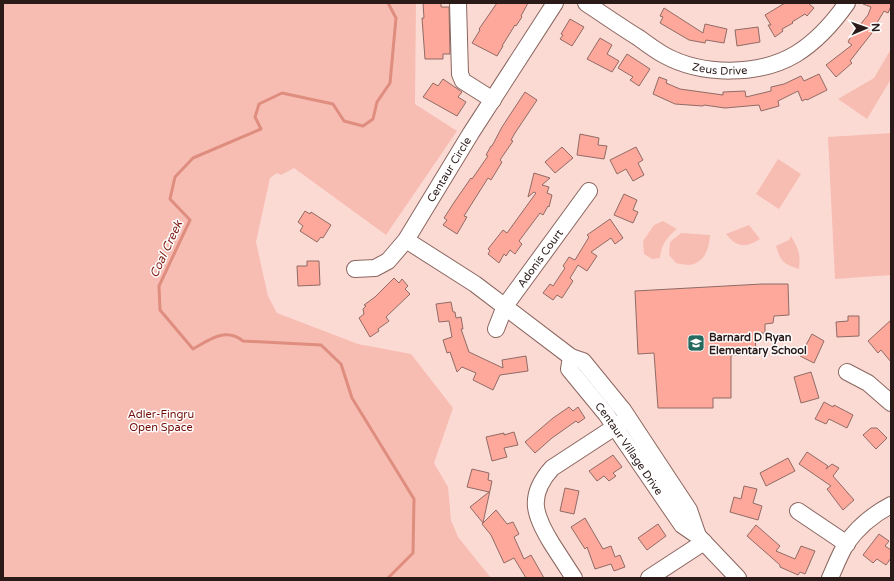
<svg xmlns="http://www.w3.org/2000/svg" width="894" height="581" viewBox="0 0 894 581" font-family="'Varela Round',sans-serif">
<style>
.green{fill:#f7bdb3}
.lines{fill:none;stroke-linecap:round;stroke-linejoin:round}
.stream{stroke:#df8d7f;stroke-width:3}
.building{fill:#fda89a;stroke:#906b65}
.minor-casing{stroke:#8a665f;stroke-width:18}
.minor{stroke:#fff;stroke-width:16}
.labels{text-anchor:middle;dominant-baseline:central;stroke-width:3;stroke-linejoin:round;paint-order:stroke}
.street-label{font-size:11px;fill:#2a1b19;stroke:#fff}
.poi-label{font-size:11px;font-weight:bold;fill:#2a1b19;stroke:#fff;text-anchor:start}
.park-label{font-size:11px;fill:#710f07;stroke:#fff}
.water-label{font-size:12px;font-style:italic;fill:#832319;stroke:#fff}
</style>
<rect width="100%" height="100%" fill="#fcdad4"/>
<path class="green" d="M3,3H416L415,104L457,131L386,235L294,168L281,175L277,173L270,178L256,242L268,296L277,313L358,344L411,354L453,408L434,463L448,487L451,520L458,537L491,578H3Z
M891,49V79L867,119L838,99L874,78Z
M891,133V275L835,279L828,137Z
M778,159L801,174L779,209L756,194Z
M663,221L677,229C667,237 661,245 660,258L652,259L644,254L643,241L654,225Z
M749,225L760,239C746,248 737,248 726,234Z
M681,233L710,235C709,249 705,262 690,265C686,265 680,264 676,263L669,255L670,242Z
M791,236C798,248 801,254 799,269C783,264 781,262 776,246L789,240Z"/>
<g class="lines">
<path class="stream" d="M388,3L396,18L390,83L377,102L373,119L363,126L344,121L333,104L282,93L259,104L255,117L261,129L193,158L175,177L170,199L190,220L159,286L160,310L193,349C209,340 225,327 243,341L321,345L341,364L352,398L414,499L413,553L388,578"/>
</g>
<path class="building" d="M423,3H441V7H449L450,54H443V59H425L422,18H424Z
M497,3H528L521,16L522,17L516,26L515,25L502,46H503L497,56L472,43L480,30L479,29Z
M785,3H808L814,8L807,16L805,14L792,22L793,23L782,29L783,31L775,37L768,25H771L765,15Z
M864,3H891V6L888,13L884,11L874,28L875,29L850,61L852,63L836,77L826,65L852,45L848,42L851,36L868,15L871,7L863,4Z
M664,8L703,33L705,24L727,29L724,43L706,40L705,43L689,40L660,23L663,17L660,16Z
M570,19L584,27L572,46L560,39L563,35L561,34Z
M758,27L760,42L737,46L735,30Z
M600,38L612,45L607,54L619,61L612,72L587,59Z
M627,54L650,69L639,86L630,80L633,77L618,68Z
M819,74L827,90L807,100L806,99L802,101L798,91L778,101L779,106L761,111L759,105L725,108L704,105L703,106L675,104L653,94L659,77L667,80L666,83L680,89L723,95V92L745,91L746,97L771,91V87L784,84L801,76L804,81Z
M443,79L462,92L458,97L466,102L457,116L423,97L433,83L438,86Z
M525,92L537,100L515,133L511,140L513,141L500,160L502,162L491,180L488,178L464,216L467,217L457,234L443,225L447,220L444,218L455,201L471,178L472,179L488,156L486,155L491,146H492L502,127Z
M580,134L599,138L598,145L607,146L604,159L577,155Z
M562,147L573,158L555,173L545,162Z
M636,147L643,160L638,163L644,175L633,181L626,169L617,174L610,160Z
M534,173L550,178L542,185L549,187L547,193L552,195L549,207L548,206L543,215L540,213L519,241L522,244L515,254L510,250L506,256L504,254L499,263L488,254L490,251L488,249L503,230L507,233L536,193L534,192L528,197Z
M624,194L637,200L633,210L638,212L633,223L614,215Z
M305,211L310,214L311,212L331,225L323,238L321,237L317,242L300,231L303,226L298,222Z
M610,219L623,238L615,244L611,238L591,252L597,256L587,271L578,265L570,278L573,281L562,298L557,295L553,300L543,293L550,284L553,286L565,268L563,266L569,257L575,260L589,237L587,235Z
M307,261H319L320,285L298,286L297,266H307Z
M394,278L399,283L402,279L408,286L405,289L410,294L386,317L389,321L378,329L379,331L370,337L359,318L364,314L363,309L366,306L364,305L375,297Z
M762,284H788L789,315L774,316L773,323L765,324V333H755L756,354L731,355V398H713V408H658L654,353L638,354L635,291Z
M451,302L453,312H455L456,318L461,317L463,329H461L469,352L503,368L502,360L526,356L528,371L500,375L493,390L473,380L476,373L462,367L457,372L450,352L447,353L443,340L452,337L449,321L439,322L436,304Z
M848,316H859V336L837,337L836,322L848,321Z
M891,320V362L881,350L878,353L868,341Z
M812,334L824,341L814,363L800,356Z
M811,372L819,398L801,403L794,377Z
M824,402L833,407L834,405L853,415L847,428L829,419L826,424L815,419Z
M569,407L573,411L578,407L585,418L578,423L576,421L552,438L535,453L525,442L553,418Z
M871,428H877L887,438L876,449L863,435Z
M514,432L518,445L504,448L507,457L492,461L486,437L504,433V435Z
M807,452L828,466L826,469L832,464L839,468L833,476L854,500L843,510L827,489L831,486L799,464Z
M613,455L622,467L613,473L616,476L609,481L604,476L597,481L589,471Z
M788,458L795,471L766,486L760,473Z
M472,469L489,473L488,480L492,481L483,523L470,507L489,492L467,487Z
M744,486L757,489L753,503L762,506L758,520L730,512L734,497L741,499Z
M565,488L579,491L574,514L560,511Z
M496,510L507,524L513,522L519,534L514,537L524,559L531,555L544,578H526L514,558L504,563L491,535L482,524Z
M585,518L603,549L611,546L615,557L620,555L625,567L614,571L611,564L595,569L587,547L585,549L571,527Z
M658,524L666,536L647,550L638,538Z
M756,525L780,546L776,551L795,559L801,546L815,551L805,574L800,572L798,575L780,567V565L747,536Z
M879,534L889,541L885,546L891,550V558L886,565L877,559L873,563L863,555Z"/>
<g class="lines">
<g class="minor-casing">
<g id="minor">
<path d="M458,3L460,74L463,81L493,100"/>
<path id="s1" d="M586,3C604,15 621,27 639,38C647,44 655,50 664,55C702,76 759,76 796,54C817,41 833,23 847,3"/>
<path d="M406,240L475,284L571,357L583,361L623,410L689,510L698,536"/>
<path id="s2" d="M355,269L375,268L388,261L406,240L471,133L555,3"/>
<path id="s3" d="M496,329L505,306L589,191"/>
<path id="s4" d="M571,357L569,369L606,414L682,525L698,536L738,578"/>
<path d="M847,372L868,383L891,403"/>
<path d="M798,511L847,544"/>
<path d="M574,578C567,567 559,555 552,544C534,515 527,496 552,468L624,421"/>
<path d="M649,578L704,542"/>
<path d="M830,578C835,567 840,554 846,544C857,528 874,514 891,505"/>
</g>
</g>
<use href="#minor" class="minor"/>
</g>
<defs>
<g id="school-square" transform="scale(0.9)"><rect x="-9" y="-9" width="18" height="18" rx="4" fill="#246a5e" stroke="#fff"/><path d="M0-5L7-2L0 1L-7-2ZM-4 1L0 2.5L4 1V4Q0 6-4 4Z" fill="#fff"/></g>
</defs>
<g fill-rule="evenodd">
<use href="#school-square" x="696" y="343"/>
</g>
<g class="labels">
<g class="street-label">
<text stroke="none"><textPath href="#s1" startOffset="152">Zeus Drive</textPath></text>
<text stroke="none"><textPath href="#s2" startOffset="145">Centaur Circle</textPath></text>
<text stroke="none"><textPath href="#s3" startOffset="84">Adonis Court</textPath></text>
<text stroke="none"><textPath href="#s4" startOffset="112">Centaur Village Drive</textPath></text>
</g>
<g class="poi-label">
<text x="709" y="337">Barnard D Ryan<tspan x="709" dy="13">Elementary School</tspan></text>
</g>
<g class="park-label">
<text x="161" y="414">Adler-Fingru<tspan x="161" dy="13">Open Space</tspan></text>
</g>
<g class="water-label">
<text transform="translate(166 249) rotate(-65)">Coal Creek</text>
</g>
</g>
<rect width="894" height="581" fill="none" stroke="#2a1b19" stroke-width="8"/>
<g transform="translate(866 28) rotate(88)" stroke="#ffffff" stroke-width="3" paint-order="stroke">
<path d="M0-3L7 15L0 10L-7 15Z" fill="#2a1b19"/>
<text y="-6" font-size="11" font-weight="bold" text-anchor="middle" fill="#2a1b19">N</text>
</g>
</svg>
